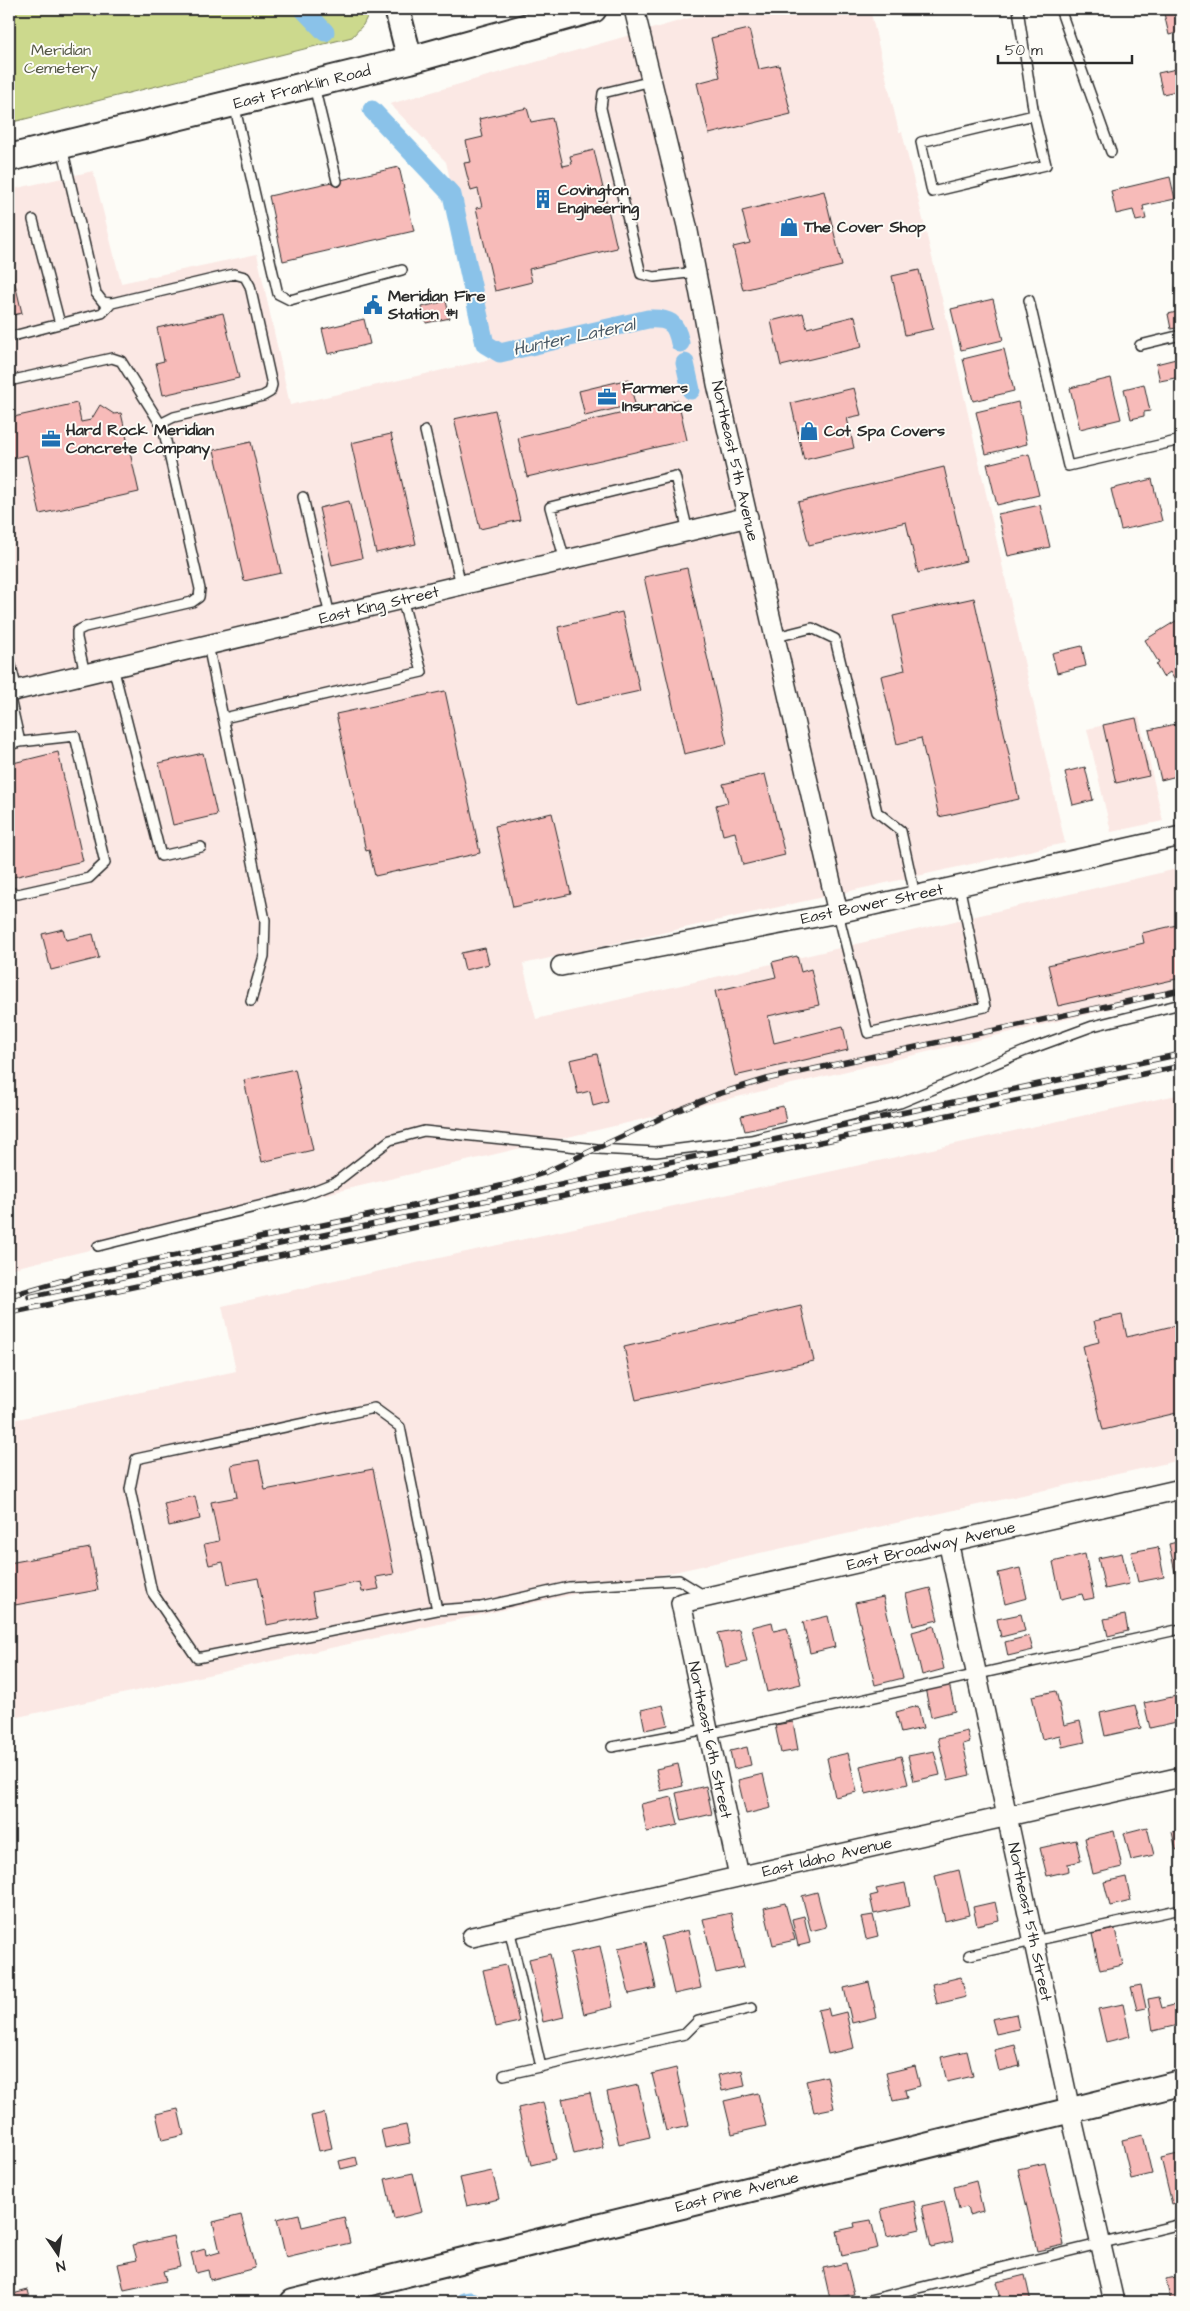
<svg xmlns="http://www.w3.org/2000/svg" width="1190" height="2311" viewBox="0 0 1190 2311" font-family="'Architects Daughter',sans-serif">
<style>
.built{fill:#fbe8e4}
.green{fill:#ccd98d;stroke:#7c825c}
.lines{fill:none;stroke-linecap:round;stroke-linejoin:round}
.canal{stroke:#8ac2e9;stroke-width:19}
.building{fill:#f7bbb9;stroke:#2b2b2b}
.service-casing{stroke:#2b2b2b;stroke-width:12}
.minor-casing{stroke:#2b2b2b;stroke-width:22}
.tertiary-casing{stroke:#2b2b2b;stroke-width:28}
.secondary-casing{stroke:#2b2b2b;stroke-width:30}
.service{stroke:#fdfcf7;stroke-width:9}
.minor{stroke:#fdfcf7;stroke-width:19}
.tertiary{stroke:#fdfcf7;stroke-width:24}
.secondary{stroke:#fdfcf7;stroke-width:26}
.rail-casing{stroke:#2b2b2b;stroke-width:5.5}
.rail{stroke:#fdfcf7;stroke-width:4;stroke-dasharray:11;stroke-linecap:butt}
.labels{text-anchor:middle;dominant-baseline:central;stroke-width:4;stroke-linejoin:round;paint-order:stroke}
.park-label{font-size:16px;fill:#535644;stroke:#fdfcf7}
.street-label{font-size:16px;fill:#2b2b2b;stroke:#fdfcf7}
.poi-label{font-size:16px;font-weight:bold;fill:#2b2b2b;stroke:#fdfcf7;text-anchor:start}
.water-label{font-size:18px;font-style:italic;fill:#485864;stroke:#fdfcf7}
</style>
<rect width="100%" height="100%" fill="#fdfcf7"/>
<filter id="ink" filterUnits="userSpaceOnUse"><feTurbulence type="fractalNoise" baseFrequency=".02" numOctaves="2"/><feDisplacementMap in="SourceGraphic" scale="10" xChannelSelector="R" yChannelSelector="G"/><feConvolveMatrix kernelMatrix="1 2 1 2 8 2 1 2 1" color-interpolation-filters="sRGB"/></filter>
<g filter="url(#ink)">
<path class="built" d="M721,9H870L899,132H902L943,303L1065,843L523,964L536,1019L1181,868V992L9,1269V190L93,171L121,283L257,254L290,405L491,359L446,162L390,104Z
M1139,717L1163,821L1111,832L1087,729Z
M1181,1094V1460L9,1719V1421L236,1371L222,1306Z"/>
<path class="green" d="M9,9H371L363,25L352,37L9,123Z"/>
<g class="lines">
<path class="canal" d="M303,9L325,32
M372,110L452,195L485,344L500,353L648,319C669,318 676,322 680,343
M685,363L691,390
M464,2302L471,2301L474,2302"/>
</g>
<path class="building" d="M1163,9H1181V32L1169,35Z
M749,29L759,69L779,65L791,114L709,134L697,83L720,77L711,38Z
M1181,68V90L1163,94L1158,73Z
M527,108L531,122L552,118L563,166L572,164L570,156L594,150L617,248L529,269L532,282L495,291L476,208L482,207L478,189L471,191L464,163L471,162L466,141L483,137L479,119Z
M1181,113V138H1180L1175,115Z
M399,167L414,231L283,261L269,196Z
M1170,177L1175,199L1143,206L1146,219L1136,221L1133,210L1116,214L1111,191Z
M824,191L842,266L743,290L733,247L750,243L742,211Z
M9,258L22,313L9,316Z
M919,270L933,329L905,335L892,276Z
M993,299L1003,340L961,350L951,309Z
M446,301L450,318L426,323L422,307Z
M1181,311V327L1171,329L1168,314Z
M223,313L239,378L163,395L156,363L164,361L157,328Z
M803,313L807,328L855,316L862,347L781,366L771,321Z
M364,319L370,344L328,354L322,329Z
M1004,349L1014,391L973,401L963,359Z
M1176,359L1180,377L1160,381L1156,364Z
M1111,378L1121,419L1080,429L1070,388Z
M629,379L635,404L585,416L579,391Z
M1144,384L1150,411L1144,412V416L1131,419L1124,389Z
M854,388L861,415L847,418L854,448L804,460L791,403Z
M678,400L687,440L527,477L518,438Z
M1018,402L1027,444L986,454L976,412Z
M77,403L81,422L91,420L100,405L114,414L121,413L139,492L40,514L27,455L9,459V418Z
M495,410L520,520L480,529L454,419Z
M391,434L416,544L376,553L351,443Z
M251,442L281,573L244,581L214,450Z
M1029,454L1039,495L997,505L987,464Z
M944,467L966,561L918,573L906,522L809,545L798,502Z
M1152,479L1162,521L1121,530L1111,489Z
M349,501L362,558L332,565L319,508Z
M1040,505L1050,547L1008,556L998,514Z
M687,568L727,744L684,754L644,577Z
M974,598L1019,799L939,817L921,738L897,744L881,676L905,670L893,616Z
M622,612L640,691L576,705L558,627Z
M1179,619L1181,623V686L1179,687L1170,672L1163,677L1156,665L1159,663L1145,640Z
M1082,646L1086,666L1057,673L1052,653Z
M445,691L480,853L375,876L369,850L366,851L336,714Z
M1136,718L1149,776L1116,783L1103,725Z
M1175,724L1181,753V775L1161,780L1149,730Z
M58,752L83,861L9,878V764Z
M203,753L217,815L173,825L159,763Z
M1085,767L1093,800L1073,805L1065,772Z
M765,774L785,855L743,865L735,832L723,835L716,805L728,802L723,784Z
M552,813L571,894L513,907L495,826Z
M1181,924V978L1058,1006L1048,965L1144,943L1142,933Z
M63,929L66,940L93,934L99,958L51,970L42,934Z
M485,948L489,964L465,970L461,953Z
M797,956L801,972L811,969L819,1005L768,1016L774,1043L843,1026L848,1050L735,1076L715,991L776,977L772,962Z
M597,1054L608,1102L593,1106L590,1091L578,1094L570,1060Z
M295,1069L313,1150L262,1162L244,1080Z
M783,1106L786,1122L745,1131L741,1116Z
M801,1306L814,1361L636,1400L624,1347Z
M1122,1315L1127,1337L1181,1324V1412L1103,1430L1083,1346L1099,1342L1094,1321Z
M259,1460L265,1490L373,1469L394,1574L376,1577L379,1589L362,1592L360,1582L312,1592L316,1615L267,1625L258,1578L228,1584L223,1562L209,1565L204,1544L219,1541L211,1502L237,1497L231,1465Z
M195,1496L200,1519L169,1526L164,1503Z
M1181,1541V1600L1169,1544Z
M1158,1547L1164,1577L1138,1582L1131,1552Z
M90,1548L98,1590L15,1605L9,1563Z
M1122,1553L1129,1584L1105,1589L1098,1558Z
M1085,1554L1094,1598L1084,1600L1082,1594L1061,1599L1053,1562Z
M1020,1568L1027,1598L1005,1604L998,1573Z
M930,1588L938,1620L913,1626L906,1594Z
M883,1597L903,1678L875,1685L855,1603Z
M1021,1614L1025,1631L1001,1637L997,1619Z
M1125,1615L1128,1631L1108,1636L1104,1619Z
M828,1616L835,1647L810,1653L803,1622Z
M772,1622L774,1631L787,1628L801,1684L767,1692L752,1627Z
M934,1626L944,1669L922,1675L912,1632Z
M739,1629L747,1662L726,1667L718,1633Z
M1029,1636L1033,1650L1008,1656L1005,1642Z
M949,1683L955,1711L931,1717L925,1688Z
M1056,1691L1064,1725L1080,1721L1085,1742L1062,1747L1060,1735L1042,1739L1032,1696Z
M1181,1695V1721L1150,1728L1144,1703Z
M663,1705L668,1725L645,1730L641,1710Z
M1135,1705L1141,1728L1105,1736L1100,1713Z
M918,1706L923,1728L901,1733L896,1712Z
M793,1722L798,1750L781,1753L775,1725Z
M967,1731L970,1742L963,1744L970,1775L948,1780L938,1738Z
M747,1747L751,1765L734,1769L730,1751Z
M934,1751L940,1775L914,1781L908,1756Z
M848,1753L857,1792L835,1797L827,1758Z
M901,1756L908,1784L866,1794L860,1766Z
M678,1764L683,1786L661,1791L656,1769Z
M763,1774L771,1808L746,1814L738,1780Z
M706,1786L712,1814L682,1821L676,1793Z
M672,1797L678,1825L647,1832L641,1804Z
M1147,1827L1154,1855L1131,1860L1124,1833Z
M1181,1830V1848L1176,1850L1172,1832Z
M1114,1831L1122,1867L1093,1874L1085,1838Z
M1076,1840L1081,1861L1068,1864L1069,1871L1047,1876L1040,1848Z
M959,1870L969,1915L945,1921L935,1876Z
M1126,1877L1131,1901L1110,1906L1104,1882Z
M905,1883L910,1906L874,1914L870,1896L878,1894L876,1889Z
M817,1892L826,1927L811,1931L802,1896Z
M995,1902L999,1920L977,1925L973,1907Z
M785,1903L795,1940L773,1945L764,1908Z
M731,1913L744,1967L716,1973L703,1919Z
M873,1915L878,1936L866,1939L861,1917Z
M804,1916L810,1943L798,1946L792,1919Z
M1181,1924V1942L1177,1943L1173,1927Z
M1115,1929L1123,1965L1100,1970L1092,1934Z
M688,1930L701,1988L674,1994L661,1937Z
M646,1942L656,1988L629,1994L618,1948Z
M600,1946L613,2007L584,2014L570,1953Z
M550,1954L564,2017L543,2022L529,1959Z
M506,1965L519,2022L496,2027L483,1970Z
M961,1977L966,1997L937,2004L932,1984Z
M869,1982L877,2017L852,2023L844,1988Z
M1141,1985L1146,2008L1137,2010L1131,1987Z
M1159,1997L1162,2008L1174,2005L1178,2025L1153,2031L1148,1999Z
M1123,2004L1130,2036L1106,2042L1098,2009Z
M828,2008L830,2016L846,2012L854,2048L828,2054L818,2010Z
M1016,2014L1019,2029L996,2034L992,2019Z
M1015,2045L1020,2066L999,2071L994,2050Z
M967,2051L973,2076L947,2082L941,2057Z
M915,2066L920,2086L905,2090L907,2098L893,2101L886,2073Z
M676,2068L689,2126L666,2131L652,2074Z
M742,2070L745,2086L722,2091L718,2075Z
M827,2076L834,2108L814,2112L806,2081Z
M638,2085L650,2137L619,2144L607,2092Z
M590,2093L603,2147L574,2154L562,2099Z
M758,2093L766,2126L732,2134L724,2101Z
M543,2102L556,2159L531,2165L518,2108Z
M178,2109L184,2135L162,2140L156,2114Z
M324,2113L332,2148L319,2151L311,2116Z
M406,2125L410,2143L385,2148L381,2130Z
M1143,2135L1152,2174L1131,2179L1122,2140Z
M1178,2154L1181,2170V2201L1172,2204L1161,2158Z
M356,2157L358,2165L341,2169L339,2161Z
M1045,2163L1064,2245L1037,2251L1018,2169Z
M492,2171L499,2199L467,2206L460,2178Z
M413,2173L422,2212L394,2219L385,2179Z
M976,2181L983,2211L969,2215L967,2207L959,2209L954,2187Z
M914,2201L920,2229L887,2237L881,2209Z
M944,2201L953,2242L931,2247L922,2206Z
M299,2214L302,2227L344,2217L350,2243L286,2258L277,2219Z
M241,2215L255,2268L210,2280L208,2270L196,2273L191,2253L205,2249L206,2256L220,2252L213,2222Z
M871,2220L878,2248L842,2256L837,2231L855,2227L854,2223Z
M173,2236L180,2267L163,2271L166,2281L124,2290L118,2264L137,2260L133,2245Z
M846,2263L854,2294L830,2299L823,2268Z
M1025,2275L1031,2302H1002L997,2282Z
M1181,2276V2302H1171L1166,2279Z
M28,2290L31,2302H9V2295Z"/>
<g class="lines">
<g class="service-casing">
<path id="service" d="M1018,9L1034,115L1046,165L932,192L921,142L1034,115
M1060,9L1111,152
M652,81L603,93L601,108L641,274L654,277L696,272
M314,86L337,181
M234,104L278,294L290,300L402,270
M62,147L96,293L103,302L112,303L234,274L245,277L250,286L272,385L270,392L263,396L174,417L164,422L163,428L200,589L199,597L192,602L85,627L77,631V638L85,674
M33,220L60,324
M1029,300L1068,466L1181,440
M9,337L102,313L112,303
M1140,345L1181,335
M9,381L112,358L121,361L163,428
M425,431L461,585
M303,497L330,616
M565,561L550,507L675,476L688,532
M776,637L812,628L835,639L877,812L901,831L915,895
M208,645L265,920L264,956L251,1001
M9,658L17,690
M113,667L161,856L201,847
M9,694L20,742
M224,718L422,672L402,599
M9,745L20,742L75,736L105,863L89,878L18,894L9,892
M838,913L868,1033L985,1007L959,885
M98,1246L303,1195L336,1182L390,1140L424,1131L597,1149L656,1152L751,1140L900,1103L1025,1051L1093,1026L1181,1004
M437,1610L400,1427L374,1408L136,1459L130,1489L152,1592L197,1658L437,1610L481,1607L569,1587L679,1580L705,1596
M708,1734L1181,1629
M612,1747L707,1729
M509,1928L541,2067
M969,1955L1181,1909
M504,2075L685,2034L698,2021L752,2008
M861,2302L1181,2224"/>
</g>
<g class="minor-casing">
<path id="minor" d="M634,9L687,226L717,384L838,913
M9,692L748,517
M561,966L838,913L1181,836
M948,1541L1070,2110L1114,2302
M739,1876L681,1603L1181,1489
M472,1937L1181,1777"/>
</g>
<g class="tertiary-casing">
<path id="tertiary" d="M397,9L410,60
M293,2302L1181,2083"/>
</g>
<g class="secondary-casing">
<path id="secondary" d="M9,158L410,60L593,9"/>
</g>
<use href="#service" class="service"/>
<use href="#minor" class="minor"/>
<use href="#tertiary" class="tertiary"/>
<use href="#secondary" class="secondary"/>
<g class="rail-casing">
<path id="rail" d="M9,1296L85,1274L386,1212L509,1184L544,1173L674,1112L718,1094L767,1079L1181,990
M29,1297L1181,1054
M9,1313L1181,1066"/>
</g>
<use href="#rail" class="rail"/>
</g>
</g>
<defs>
<g id="building-bare" transform="scale(1.5)"><path d="M-4-6H4V6H1V3H-1V6H-4ZM-2.5-4.3h1.7v1.8h-1.7ZM.8-4.3h1.7v1.8H.8ZM-2.5-1h1.7V.8h-1.7ZM.8-1h1.7V.8H.8Z" fill="#1f6fb2" stroke="#fdfcf7" stroke-width="2.5" paint-order="stroke"/></g>
<g id="shop-bare" transform="scale(1.5)"><path d="M-5-2.5h2.3a2.7 3.5 0 0 1 5.4 0H5L5.5 6h-11ZM-1.5-2.5h3a1.5 2.3 0 0 0-3 0Z" fill="#1f6fb2" stroke="#fdfcf7" stroke-width="2.5" paint-order="stroke"/></g>
<g id="civic-bare" transform="scale(1.5)"><path d="M-.6-6.5H3V-4.5H.6V-3L4-1V1h2V6H-6V1h2V-1L-.6-3ZM-1.2 2.5V6h2.4V2.5Z" fill="#1f6fb2" stroke="#fdfcf7" stroke-width="2.5" paint-order="stroke"/></g>
<g id="office-bare" transform="scale(1.5)"><path d="M-6-3h4V-5.5h4V-3h4V5H-6ZM-1-4.5V-3h2v-1.5ZM-6 0V1H6V0Z" fill="#1f6fb2" stroke="#fdfcf7" stroke-width="2.5" paint-order="stroke"/></g>
</defs>
<g fill-rule="evenodd">
<use href="#building-bare" x="543" y="199"/>
<use href="#shop-bare" x="789" y="227"/>
<use href="#civic-bare" x="373" y="305"/>
<use href="#office-bare" x="607" y="397"/>
<use href="#shop-bare" x="809" y="431"/>
<use href="#office-bare" x="51" y="439"/>
</g>
<g class="labels">
<g class="park-label">
<text x="61" y="50">Meridian<tspan x="61" dy="18">Cemetery</tspan></text>
</g>
<g class="street-label">
<text transform="translate(302 87) rotate(-14)">East Franklin Road</text>
<text transform="translate(735 461) rotate(77)">Northeast 5th Avenue</text>
<text transform="translate(379 605) rotate(-13)">East King Street</text>
<text transform="translate(872 904) rotate(-12)">East Bower Street</text>
<text transform="translate(931 1546) rotate(-13)">East Broadway Avenue</text>
<text transform="translate(710 1740) rotate(78)">Northeast 6th Street</text>
<text transform="translate(827 1857) rotate(-13)">East Idaho Avenue</text>
<text transform="translate(1030 1922) rotate(78)">Northeast 5th Street</text>
<text transform="translate(737 2192) rotate(-14)">East Pine Avenue</text>
</g>
<g class="poi-label">
<text x="558" y="190">Covington<tspan x="558" dy="18">Engineering</tspan></text>
<text x="804" y="227">The Cover Shop</text>
<text x="388" y="296">Meridian Fire<tspan x="388" dy="18">Station #1</tspan></text>
<text x="622" y="388">Farmers<tspan x="622" dy="18">Insurance</tspan></text>
<text x="66" y="430">Hard Rock Meridian<tspan x="66" dy="18">Concrete Company</tspan></text>
<text x="824" y="431">Cot Spa Covers</text>
</g>
<g class="water-label">
<text transform="translate(574 337) rotate(-12)">Hunter Lateral</text>
</g>
</g>
<rect width="1190" height="2311" fill="none" stroke="#fdfcf7" stroke-width="30"/>
<rect x="15" y="15" width="1160" height="2281" fill="none" stroke="#2b2b2b" stroke-width="2" filter="url(#ink)"/>
<g transform="translate(58 2254) rotate(167)" stroke="#fdfcf7" stroke-width="4" paint-order="stroke">
<path d="M0-4L9 19L0 12L-9 19Z" fill="#2b2b2b"/>
<text y="-8" font-size="14" font-weight="bold" text-anchor="middle" fill="#2b2b2b">N</text>
</g>
<path d="M998 55v8h134v-8" fill="none" stroke="#2b2b2b" stroke-width="2.5"/>
<text x="1005" y="55" font-size="15" fill="#2b2b2b" stroke="#fdfcf7" stroke-width="4" paint-order="stroke">50 m</text>
</svg>
